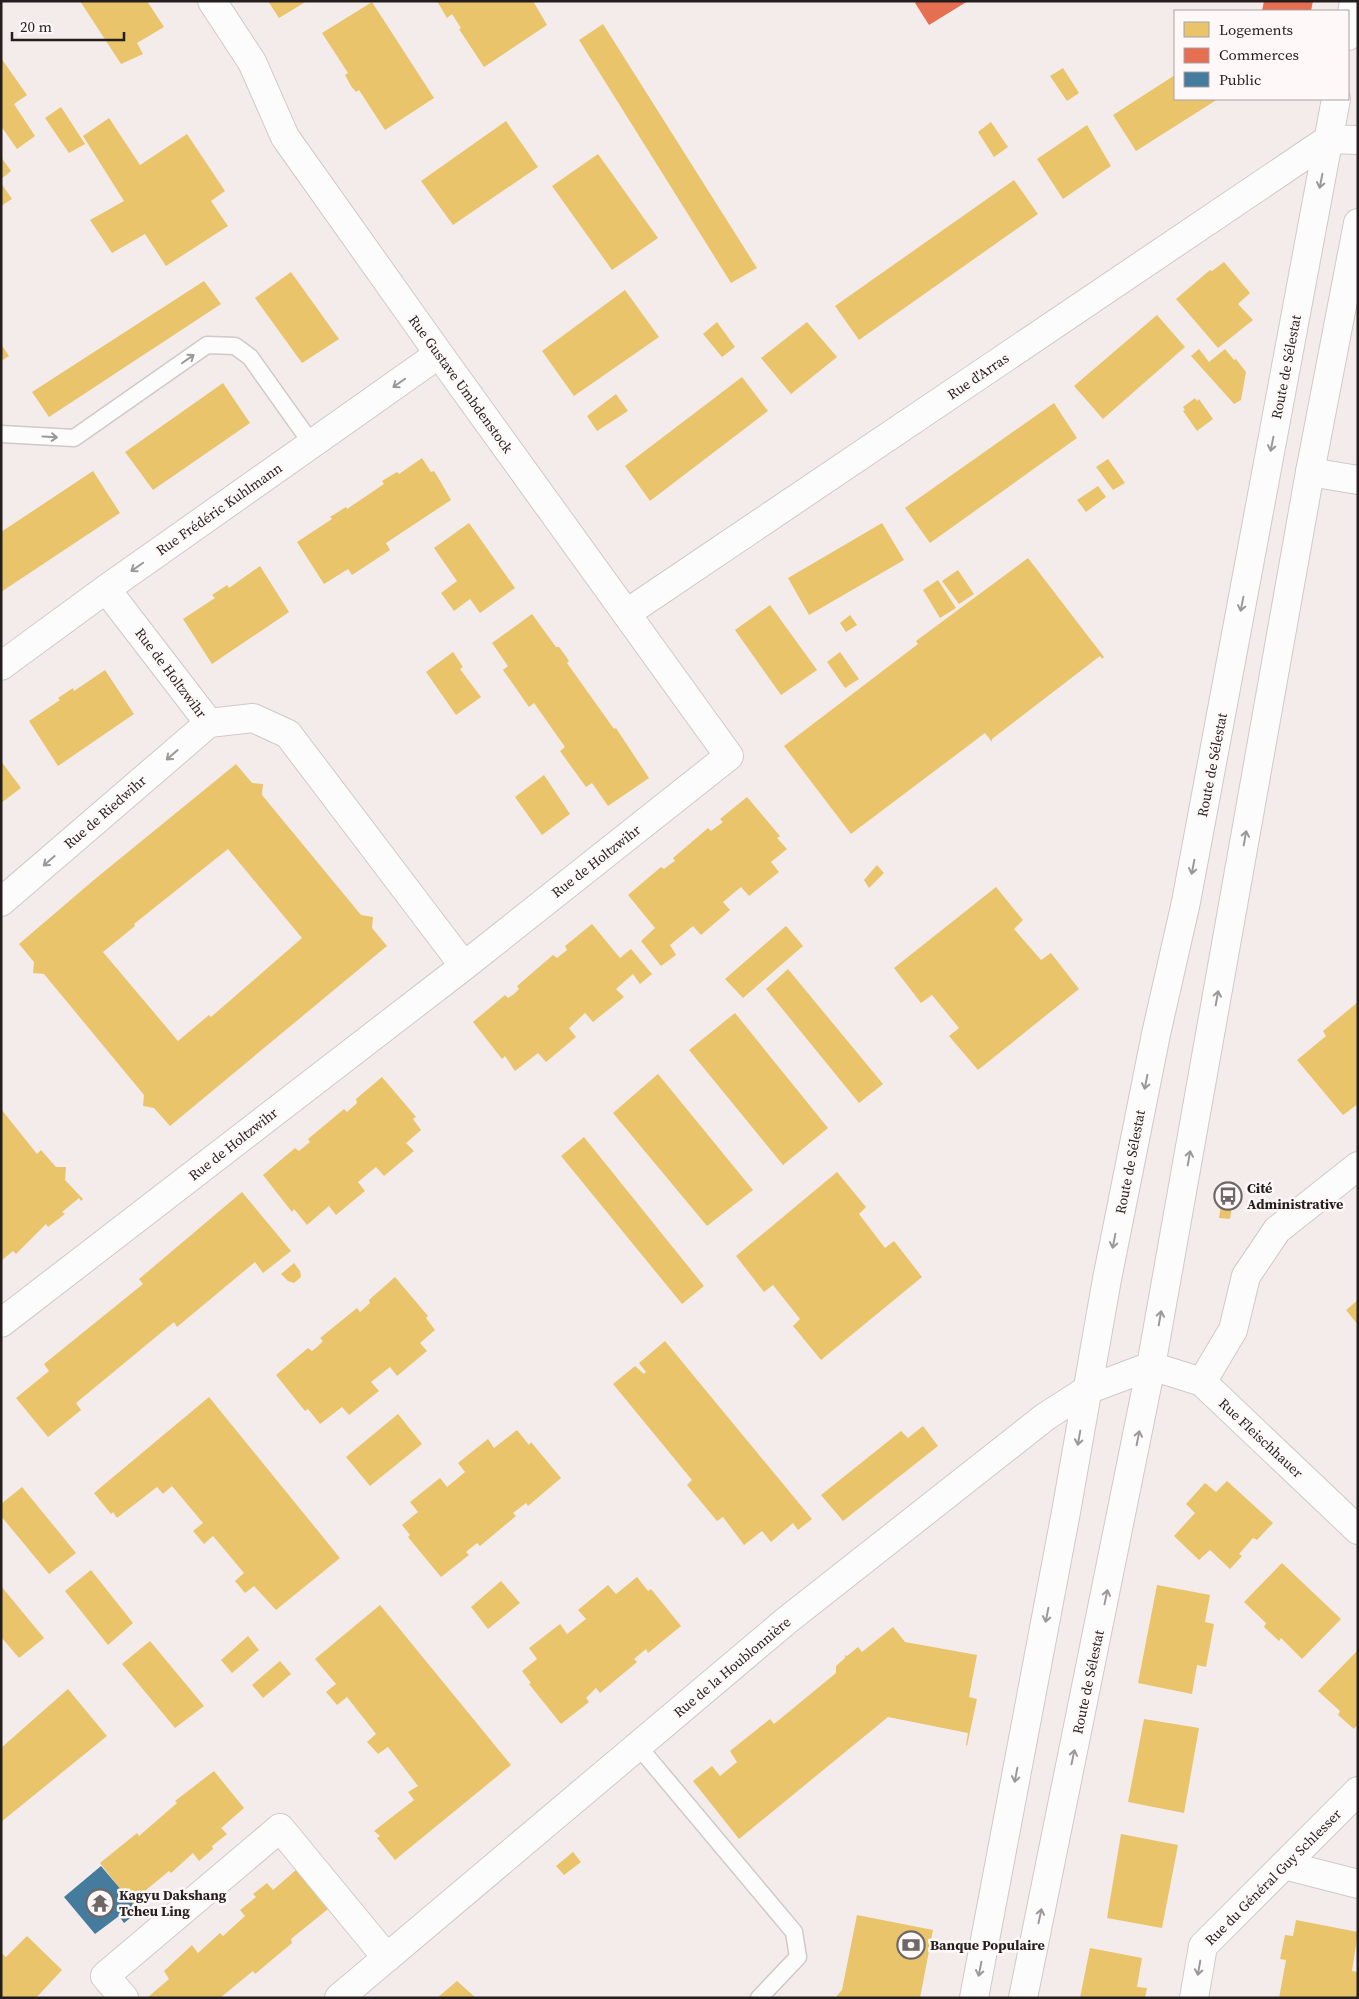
<svg xmlns="http://www.w3.org/2000/svg" width="1359" height="1999" viewBox="0 0 1359 1999" font-family="'Source Serif 4',serif">
<style>
.homes{fill:#e9c46a;fill-rule:evenodd}
.shops{fill:#e76f51}
.public{fill:#457b9d}
.lines{fill:none;stroke-linecap:round;stroke-linejoin:round}
.lane-casing{stroke:#cfc9c8;stroke-width:19}
.street-casing{stroke:#cfc9c8;stroke-width:30}
.secondary-casing{stroke:#cfc9c8;stroke-width:30}
.lane{stroke:#fdfcfc;stroke-width:16}
.street{stroke:#fdfcfc;stroke-width:28}
.secondary{stroke:#fdfcfc;stroke-width:28}
.oneway{stroke:#9b9998}
.labels{text-anchor:middle;dominant-baseline:central;stroke-width:5;stroke-linejoin:round;paint-order:stroke}
.street-label{font-size:14px;fill:#241f1e;stroke:#fef8f8}
.poi-label{font-size:14px;font-weight:bold;fill:#241f1e;stroke:#fef8f8;text-anchor:start}
</style>
<rect width="100%" height="100%" fill="#f4eceb"/>
<path class="homes" d="M80,1H147L164,27L137,43L143,54L121,64Z
M268,1H307L279,18Z
M437,1H533L547,25L484,67L459,29L461,28L452,14L447,18Z
M372,2L434,98L385,130L359,90L356,92L351,86L345,75L348,73L322,33Z
M603,24L757,268L731,283L579,40Z
M1,58L27,95L14,104L35,136L17,149L1,126Z
M1063,68L1079,93L1067,101L1050,76Z
M1175,75V99H1218L1136,151L1113,115Z
M61,107L85,144L69,153L45,118Z
M109,118L140,165L187,134L225,191L211,201L228,226L166,266L145,234L112,253L90,220L124,201L83,136Z
M506,121L538,167L453,225L421,181Z
M991,122L1008,147L994,157L978,132Z
M1087,125L1111,166L1063,199L1037,159Z
M598,154L658,238L612,270L552,186Z
M1,157L11,171L1,179Z
M1014,180L1038,214L859,340L835,306Z
M1,183L12,199L1,206Z
M1224,262L1250,293L1238,304L1253,320L1218,348L1176,299L1210,270L1212,271Z
M291,272L339,339L302,363L255,298Z
M204,281L221,304L49,417L32,392Z
M625,290L659,337L574,396L542,351Z
M1157,315L1185,347L1103,419L1074,386Z
M717,322L735,347L722,357L703,334Z
M807,322L837,357L791,394L761,358Z
M1,344L9,356L1,361Z
M1199,349L1209,362L1225,349L1234,360L1236,359L1246,372L1241,400L1234,404L1191,356Z
M742,377L768,411L650,501L625,466Z
M223,383L250,423L153,490L125,452Z
M616,394L628,411L597,431L587,416Z
M1195,398L1197,401L1199,399L1213,419L1197,431L1183,411L1185,410L1183,407Z
M1054,403L1077,438L930,543L905,508Z
M422,458L431,472L434,471L439,479L451,500L386,543L390,550L352,575L348,569L324,584L297,542L332,519L330,517L346,507L347,509L384,484L382,481L397,472L399,474Z
M1108,459L1125,483L1113,490L1096,467Z
M93,471L120,513L1,592V532Z
M1098,486L1106,497L1086,512L1077,500Z
M469,523L515,588L480,613L470,599L454,611L441,593L457,581L434,548Z
M882,523L904,560L809,615L788,578Z
M1028,558L1104,657L1102,659L1100,656L992,739V742L985,733L851,834L784,746L918,644L916,641Z
M260,566L289,612L212,664L183,619L215,598L212,595L227,585L229,588Z
M958,570L974,594L959,604L942,581Z
M938,580L956,608L940,618L923,590Z
M770,605L817,670L781,695L735,630Z
M532,614L556,647H559L565,655L569,661L567,663L614,729L616,728L649,778L608,806L592,783L586,787L560,751L565,747L534,703L529,707L503,670L508,666L492,643Z
M850,615L857,625L846,632L840,623Z
M453,652L463,667L460,669L481,697L456,715L426,672Z
M840,652L859,679L845,688L827,662Z
M105,670L134,714L58,766L29,721L60,700L58,698L73,688L74,691Z
M1,761L21,788L1,803Z
M236,764L252,783L263,784L262,795L361,915L373,917L372,928L387,946L170,1126L154,1108L143,1106L144,1095L44,974L33,973L34,962L19,944L95,879ZM228,849L302,938L211,1017L209,1015L178,1041L103,952L135,926L134,924Z
M544,775L570,814L542,835L515,797Z
M747,797L780,836L777,838L787,849L771,862L779,872L749,896L741,887L723,902L730,910L701,935L693,926L670,945L676,955L661,966L641,941L655,928L628,895L661,867L664,869L669,865L675,861L673,858L708,828L711,831L723,822L720,819Z
M877,865L884,873L869,888L864,880Z
M996,887L1023,920L1014,929L1041,960L1051,953L1079,989L978,1070L949,1036L959,1028L932,995L921,1003L894,968Z
M592,924L620,958L631,949L652,974L640,984L633,974L616,989L624,997L593,1022L585,1013L569,1028L576,1037L546,1062L538,1053L515,1071L505,1056L502,1059L473,1022L505,995L508,998L514,994L519,989L517,986L553,955L557,958L567,950L565,946Z
M786,926L803,946L743,998L725,979Z
M788,969L883,1084L859,1103L766,989Z
M1358,1002V1104L1343,1115L1297,1060L1326,1036L1323,1031Z
M735,1013L828,1128L783,1165L689,1050Z
M658,1074L753,1190L707,1226L613,1113Z
M382,1077L416,1117L413,1119L421,1130L406,1143L414,1151L384,1176L376,1167L358,1182L365,1191L336,1215L329,1206L307,1225L294,1209L292,1212L263,1175L295,1148L299,1151L310,1142L308,1139L344,1109L347,1112L357,1103L356,1099Z
M1,1109L37,1154L41,1150L56,1167H66L65,1180L83,1199L81,1201L79,1198L62,1212L65,1214L48,1227L46,1224L16,1254L13,1251L1,1261Z
M584,1137L704,1286L682,1304L561,1156Z
M837,1172L866,1207L859,1214L885,1248L894,1241L922,1277L821,1360L793,1326L800,1319L773,1285L764,1292L736,1256Z
M242,1192L291,1251L263,1273L255,1262L177,1327L174,1322L76,1403L81,1410L48,1437L16,1398L49,1371L44,1364L143,1284L139,1279Z
M1223,1192L1234,1194L1230,1219L1219,1218Z
M294,1263L300,1271L301,1277L294,1283L288,1281L281,1274Z
M395,1277L428,1316L426,1318L435,1330L420,1343L427,1351L397,1376L390,1367L371,1382L379,1391L349,1415L342,1407L320,1424L308,1409L305,1411L276,1375L308,1348L312,1351L317,1347L323,1341L320,1338L357,1308L360,1312L370,1303L369,1300Z
M1358,1300V1325L1346,1310Z
M665,1341L812,1519L798,1530L793,1523L771,1542L762,1531L744,1545L723,1517L717,1521L687,1485L692,1480L613,1384L635,1366L644,1374L646,1372L639,1363Z
M209,1397L340,1558L276,1610L254,1586L245,1593L235,1581L244,1573L213,1536L204,1544L193,1531L203,1523L172,1486L163,1494L157,1487L117,1518L113,1512L111,1514L94,1493Z
M398,1414L422,1444L370,1486L346,1457Z
M923,1426L938,1446L843,1521L821,1495L901,1431L908,1438Z
M517,1430L529,1445L531,1442L561,1478L528,1506L526,1503L513,1513L516,1516L480,1546L477,1543L472,1547L466,1552L469,1555L441,1577L408,1537L410,1535L402,1525L418,1512L410,1502L440,1478L447,1487L465,1472L458,1463L488,1439L494,1448Z
M1227,1481L1273,1523L1257,1540L1253,1538L1239,1554L1242,1556L1230,1569L1210,1550L1199,1560L1174,1536L1195,1513L1186,1504L1205,1483L1216,1492Z
M22,1487L76,1553L49,1574L1,1516V1504Z
M1282,1563L1341,1619L1302,1659L1281,1638L1279,1641L1264,1627L1266,1623L1244,1602Z
M91,1570L133,1623L108,1645L65,1591Z
M637,1577L648,1591L651,1589L681,1626L648,1653L646,1649L634,1659L637,1662L600,1693L596,1688L586,1698L589,1702L561,1724L529,1684L531,1683L522,1671L537,1659L529,1648L560,1624L567,1634L586,1619L578,1610L608,1585L616,1594Z
M501,1581L520,1603L488,1629L471,1607Z
M1157,1585L1210,1595L1205,1622L1214,1624L1206,1667L1197,1665L1192,1694L1138,1683Z
M1,1586L44,1638L19,1658L1,1637Z
M380,1605L511,1765L395,1860L377,1838L380,1836L374,1831L414,1800L408,1792L418,1786L388,1747L378,1754L367,1742L376,1734L347,1697L337,1705L326,1692L336,1684L315,1659Z
M893,1627L905,1642L977,1655L969,1697L977,1699L967,1746L966,1745L968,1733L888,1717L739,1839L693,1781L712,1766L720,1776L737,1762L730,1751L770,1719L774,1724L836,1673V1666L845,1658V1655L847,1656L858,1647L862,1652Z
M248,1636L259,1650L232,1673L221,1660Z
M150,1641L204,1706L175,1728L122,1664Z
M1357,1651L1358,1727L1356,1726L1354,1729L1338,1715L1340,1711L1318,1691Z
M280,1661L291,1674L263,1698L252,1685Z
M68,1689L107,1736L1,1822V1748Z
M1144,1719L1199,1728L1184,1813L1128,1802Z
M214,1771L244,1808L221,1828L227,1834L212,1846L213,1849L199,1861L193,1853L171,1873L169,1871L146,1890L152,1897L136,1909L100,1863L137,1833L139,1836L177,1803L175,1801Z
M1121,1834L1178,1845L1162,1928L1107,1918Z
M573,1852L581,1862L564,1875L556,1866Z
M296,1870L328,1909L291,1939L292,1943L255,1974L253,1971L220,1998H147L169,1979L164,1971L192,1945L198,1953L220,1933L223,1936L245,1916L240,1910L256,1897L253,1894L267,1883L273,1890Z
M857,1915L933,1930L920,1998H835L842,1990Z
M1296,1920L1358,1932L1352,1971L1358,1972V1998H1279L1286,1960L1280,1959L1285,1935L1293,1936Z
M27,1936L62,1970L36,1998H1V1953L6,1957Z
M1090,1948L1142,1958L1137,1987L1147,1988L1145,1998H1080Z
M457,1981L476,1998H437Z"/>
<path class="shops" d="M917,1H968L929,25L915,3Z
M1264,1H1313L1311,11H1262Z"/>
<path class="public" d="M101,1866L139,1911L124,1923L119,1916L95,1934L64,1897Z"/>
<g class="lines">
<g class="lane-casing">
<path id="lane" d="M1,434L74,438L207,345L235,346L250,357L312,444
M638,1746L794,1932L798,1957L759,1998"/>
</g>
<g class="street-casing">
<path id="street" d="M1310,472L1358,480
M106,589L209,723L253,718L288,734L464,966
M627,613L1329,139
M1,666L106,589L439,354
M1,902L209,723
M1,1323L464,966L729,756L439,354L285,137L252,62L212,1
M1202,1382L1233,1330L1246,1276L1277,1230L1358,1166
M1284,1865L1358,1884
M124,1998L105,1976L280,1828L387,1958
M339,1998L786,1621L1045,1417L1087,1390
M1194,1998L1203,1946L1358,1791"/>
</g>
<g class="secondary-casing">
<path id="secondary" d="M1348,36L1354,1
M1329,139L1358,140
M1151,1366L1202,1382L1358,1530
M1087,1390L1151,1366
M974,1998L1066,1512L1107,1279L1156,1034L1186,902L1336,99
M1023,1998L1151,1366L1310,472L1358,223"/>
</g>
<use href="#lane" class="lane"/>
<use href="#street" class="street"/>
<use href="#secondary" class="secondary"/>
</g>
<defs><path id="oneway-shaft" d="M-6 0H5M1.5-3L5.5 0L1.5 3" fill="none" stroke-width="1.6" stroke-linecap="round" stroke-linejoin="round" transform="scale(1.25)"/></defs>
<g class="oneway">
<use href="#oneway-shaft" transform="translate(1321 181) rotate(101)"/>
<use href="#oneway-shaft" transform="translate(188 359) rotate(-35)"/>
<use href="#oneway-shaft" transform="translate(399 383) rotate(145)"/>
<use href="#oneway-shaft" transform="translate(50 437) rotate(3)"/>
<use href="#oneway-shaft" transform="translate(1272 444) rotate(101)"/>
<use href="#oneway-shaft" transform="translate(137 567) rotate(145)"/>
<use href="#oneway-shaft" transform="translate(1242 604) rotate(101)"/>
<use href="#oneway-shaft" transform="translate(172 755) rotate(139)"/>
<use href="#oneway-shaft" transform="translate(1245 838) rotate(-80)"/>
<use href="#oneway-shaft" transform="translate(49 861) rotate(139)"/>
<use href="#oneway-shaft" transform="translate(1193 867) rotate(101)"/>
<use href="#oneway-shaft" transform="translate(1217 998) rotate(-80)"/>
<use href="#oneway-shaft" transform="translate(1146 1082) rotate(101)"/>
<use href="#oneway-shaft" transform="translate(1189 1158) rotate(-80)"/>
<use href="#oneway-shaft" transform="translate(1114 1241) rotate(101)"/>
<use href="#oneway-shaft" transform="translate(1160 1318) rotate(-80)"/>
<use href="#oneway-shaft" transform="translate(1079 1438) rotate(100)"/>
<use href="#oneway-shaft" transform="translate(1138 1438) rotate(-79)"/>
<use href="#oneway-shaft" transform="translate(1106 1597) rotate(-78)"/>
<use href="#oneway-shaft" transform="translate(1047 1615) rotate(101)"/>
<use href="#oneway-shaft" transform="translate(1073 1757) rotate(-78)"/>
<use href="#oneway-shaft" transform="translate(1016 1775) rotate(101)"/>
<use href="#oneway-shaft" transform="translate(1040 1916) rotate(-78)"/>
<use href="#oneway-shaft" transform="translate(1199 1968) rotate(100)"/>
<use href="#oneway-shaft" transform="translate(980 1969) rotate(101)"/>
</g>
<defs>
<g id="bus-ring" transform="scale(1.4375)"><circle r="9.5" fill="#fef8f8" stroke="#6d6766" stroke-width="1.5"/><path d="M-5-6H5V4H4V6H2V4H-2V6H-4V4H-5ZM-3.5-4V0h7V-4ZM-3.5 1.2v1.5H-2V1.2ZM2 1.2v1.5H3.5V1.2Z" fill="#6d6766"/></g>
<g id="temple-ring" transform="scale(1.4375)"><circle r="9.5" fill="#fef8f8" stroke="#6d6766" stroke-width="1.5"/><path d="M0-6L5-2H3V0L6.5 2.5H4V6H1.5V3h-3V6H-4V2.5H-6.5L-3 0V-2H-5Z" fill="#6d6766"/></g>
<g id="bank-ring" transform="scale(1.4375)"><circle r="9.5" fill="#fef8f8" stroke="#6d6766" stroke-width="1.5"/><path d="M-6-4H6V4H-6ZM0-2.3a2.3 2.3 0 1 0 0 4.6a2.3 2.3 0 1 0 0-4.6Z" fill="#6d6766"/></g>
</defs>
<g fill-rule="evenodd">
<use href="#bus-ring" x="1228" y="1196"/>
<use href="#temple-ring" x="100" y="1903"/>
<use href="#bank-ring" x="911" y="1945"/>
</g>
<g class="labels">
<g class="street-label">
<text transform="translate(1286 367) rotate(-79)">Route de Sélestat</text>
<text transform="translate(978 376) rotate(-34)">Rue d'Arras</text>
<text transform="translate(461 384) rotate(54)">Rue Gustave Umbdenstock</text>
<text transform="translate(219 509) rotate(-35)">Rue Frédéric Kuhlmann</text>
<text transform="translate(171 673) rotate(53)">Rue de Holtzwihr</text>
<text transform="translate(1212 765) rotate(-79)">Route de Sélestat</text>
<text transform="translate(105 812) rotate(-41)">Rue de Riedwihr</text>
<text transform="translate(596 861) rotate(-38)">Rue de Holtzwihr</text>
<text transform="translate(233 1144) rotate(-38)">Rue de Holtzwihr</text>
<text transform="translate(1130 1162) rotate(-79)">Route de Sélestat</text>
<text transform="translate(1261 1438) rotate(43)">Rue Fleischhauer</text>
<text transform="translate(732 1667) rotate(-40)">Rue de la Houblonnière</text>
<text transform="translate(1088 1682) rotate(-78)">Route de Sélestat</text>
<text transform="translate(1273 1877) rotate(-45)">Rue du Général Guy Schlesser</text>
</g>
<g class="poi-label">
<text x="1247" y="1188">Cité<tspan x="1247" dy="16">Administrative</tspan></text>
<text x="119" y="1895">Kagyu Dakshang<tspan x="119" dy="16">Tcheu Ling</tspan></text>
<text x="930" y="1945">Banque Populaire</text>
</g>
</g>
<rect width="1359" height="1999" fill="none" stroke="#241f1e" stroke-width="5"/>
<rect x="1174" y="10" width="175" height="90" fill="#fef8f8" stroke="#a7a1a1"/>
<rect x="1184" y="22" width="25" height="15" fill="#e9c46a" stroke="#a7a1a1"/>
<text x="1219" y="35" font-size="15" fill="#241f1e">Logements</text>
<rect x="1184" y="48" width="25" height="15" fill="#e76f51" stroke="#a7a1a1"/>
<text x="1219" y="60" font-size="15" fill="#241f1e">Commerces</text>
<rect x="1184" y="72" width="25" height="15" fill="#457b9d" stroke="#a7a1a1"/>
<text x="1219" y="85" font-size="15" fill="#241f1e">Public</text>
<path d="M12 32v8h112v-8" fill="none" stroke="#241f1e" stroke-width="2.5"/>
<text x="20" y="32" font-size="15" fill="#241f1e" stroke="#fef8f8" stroke-width="4" paint-order="stroke">20 m</text>
</svg>
